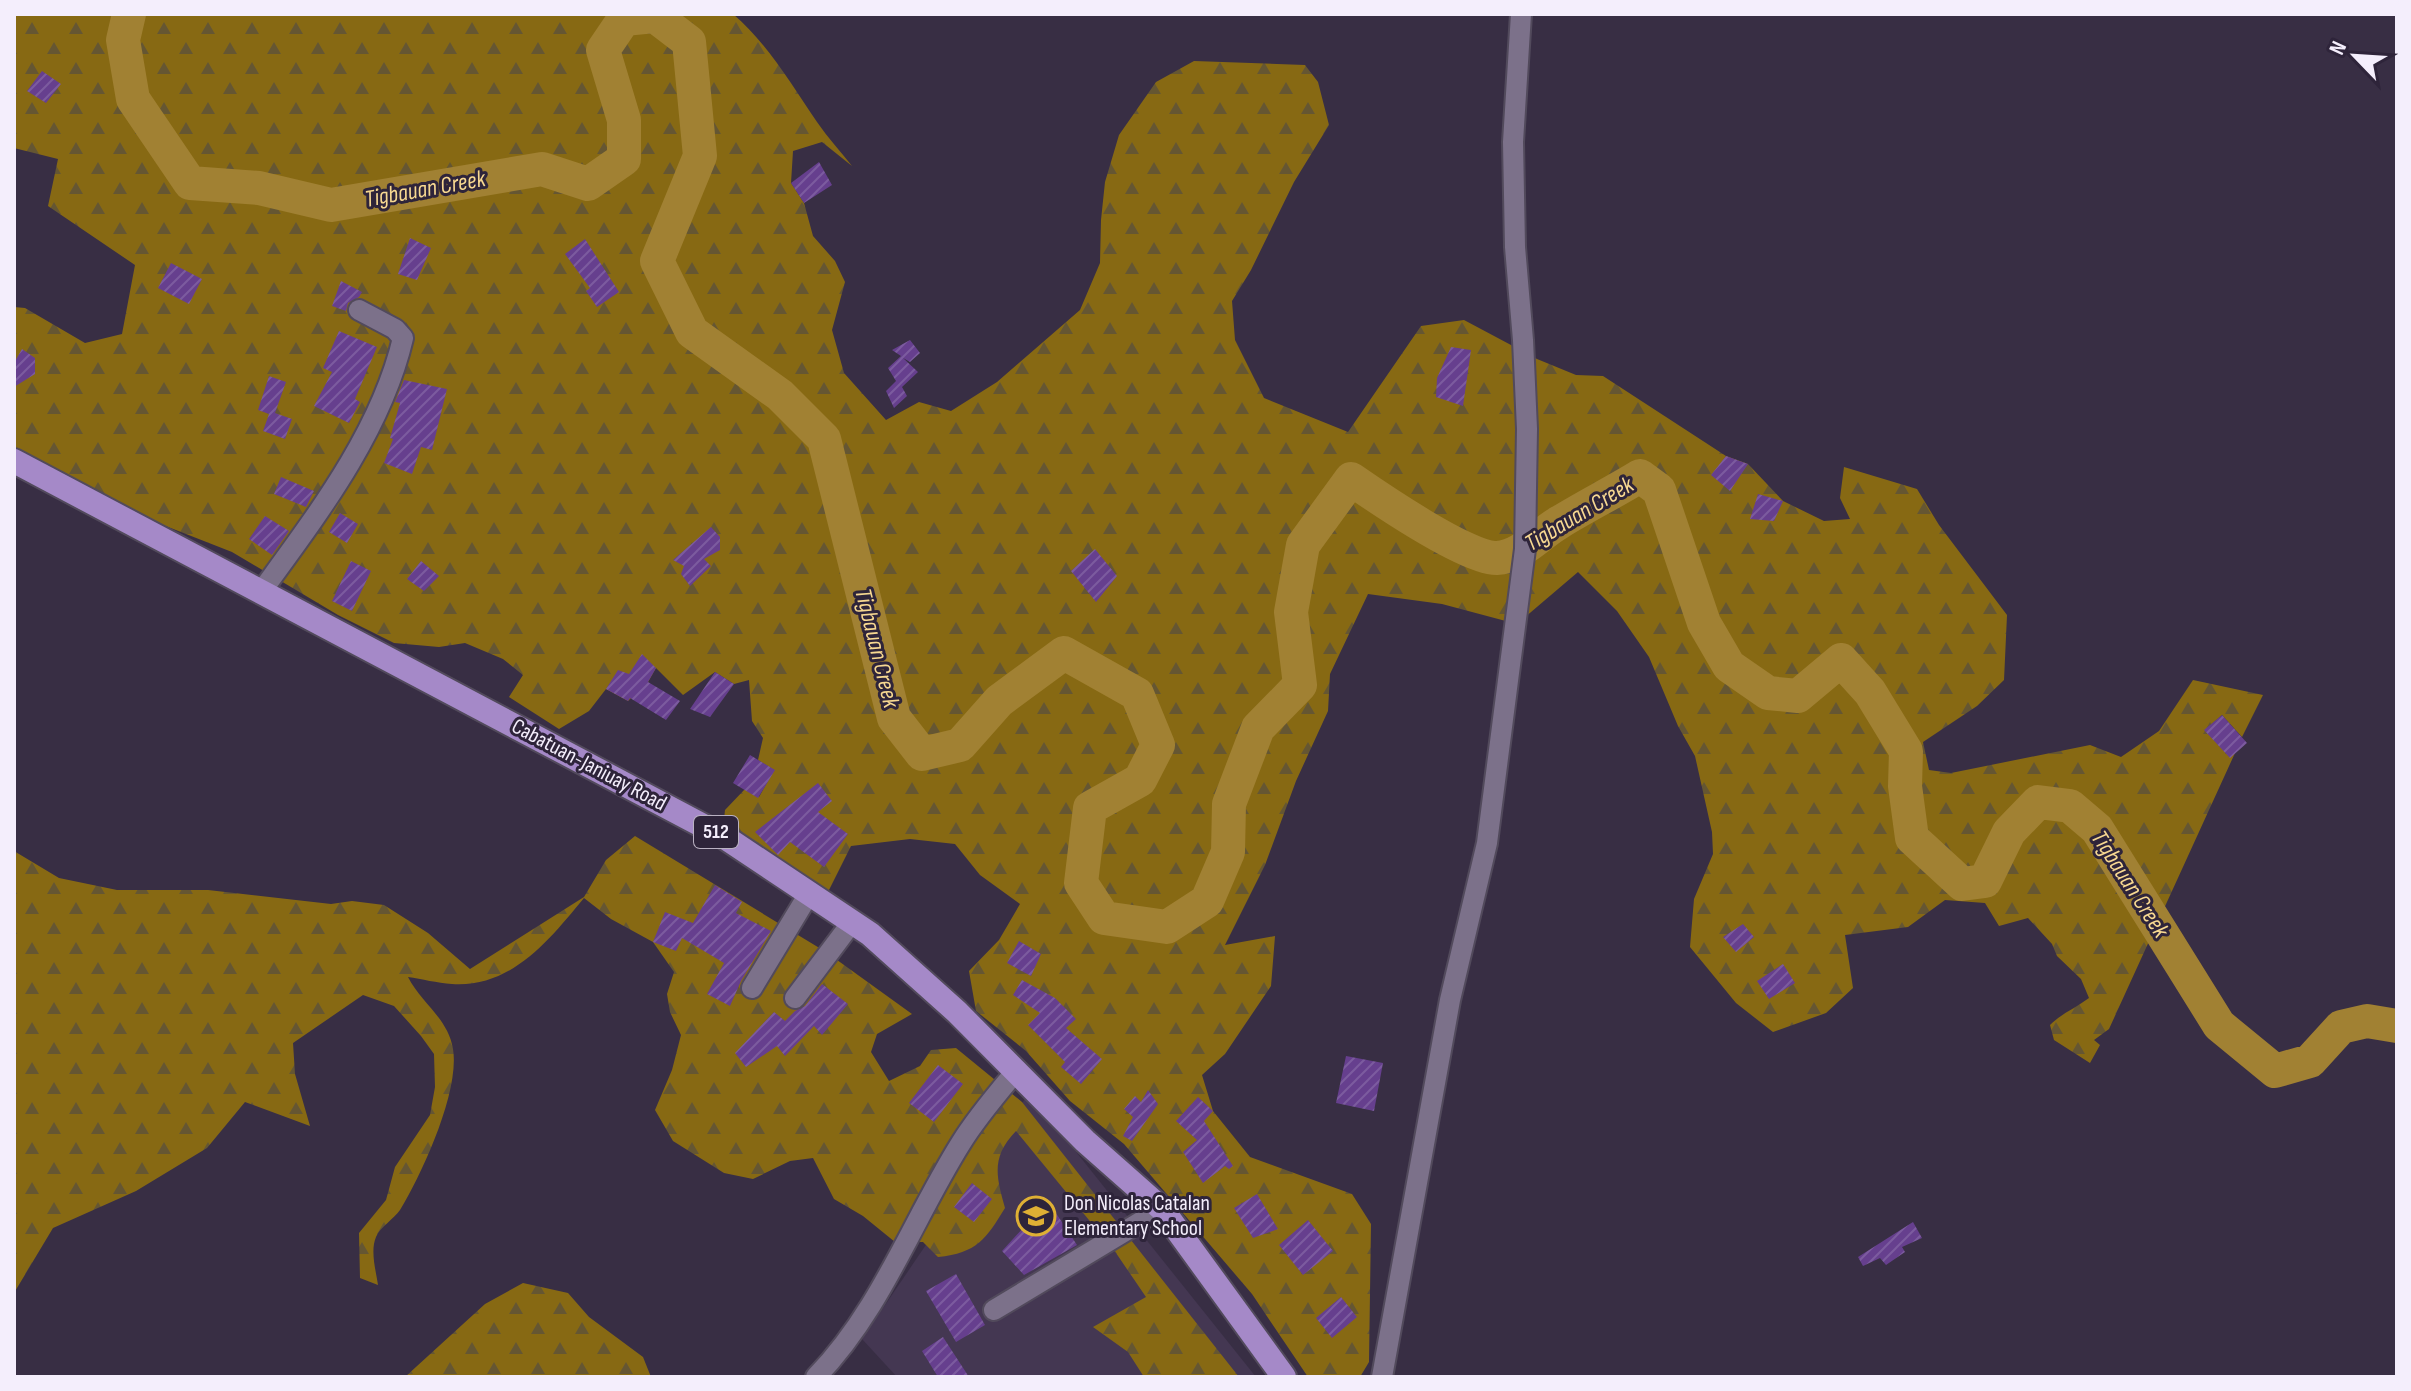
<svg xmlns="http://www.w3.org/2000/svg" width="2411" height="1391" viewBox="0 0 2411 1391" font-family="'Sofia Sans Condensed',sans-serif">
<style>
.built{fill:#443752}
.forest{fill:url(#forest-firs)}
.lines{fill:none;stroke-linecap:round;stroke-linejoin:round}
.river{stroke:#a18133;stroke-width:34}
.building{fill:url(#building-hatch)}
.minor-casing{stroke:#524a5c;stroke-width:24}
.major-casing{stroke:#524a5c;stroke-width:28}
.minor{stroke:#7c718a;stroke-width:20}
.major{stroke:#a589c8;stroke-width:24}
.labels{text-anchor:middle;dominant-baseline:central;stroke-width:6;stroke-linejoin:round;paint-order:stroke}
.shield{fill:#2e243a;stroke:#b9b1c2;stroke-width:2}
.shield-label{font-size:20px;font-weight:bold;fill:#f4eefc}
.street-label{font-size:22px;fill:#f4eefc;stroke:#2e243a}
.poi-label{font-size:22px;fill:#f4eefc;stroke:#2e243a;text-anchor:start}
.water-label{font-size:24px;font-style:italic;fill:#f7d891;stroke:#2e243a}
</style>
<defs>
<pattern id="forest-firs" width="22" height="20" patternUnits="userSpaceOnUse" patternTransform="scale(2)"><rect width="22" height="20" fill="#876913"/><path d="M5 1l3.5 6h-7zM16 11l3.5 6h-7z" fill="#655632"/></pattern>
<pattern id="building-hatch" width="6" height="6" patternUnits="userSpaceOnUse" patternTransform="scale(2)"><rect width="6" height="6" fill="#663f8e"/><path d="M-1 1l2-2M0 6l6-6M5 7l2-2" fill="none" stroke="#7c5b9f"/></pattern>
</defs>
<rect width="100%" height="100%" fill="#382e44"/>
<path class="built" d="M1029,1093L1256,1377H897L862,1339Z"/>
<path class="forest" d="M14,14H733C768,44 791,84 817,122C828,138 841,152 852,166L822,142L793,151L791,183L804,203L813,236L835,261L845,282L832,330L844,373L886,420L919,402L951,411L997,382L1080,310L1100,263L1101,220L1105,182L1119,135L1156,82L1194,61L1305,65L1318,82L1329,125L1294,182L1251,270L1232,301L1235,340L1264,398L1348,432L1421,326L1464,320L1537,359L1576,375L1603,376L1726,456L1748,464L1783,501L1824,521L1850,519L1840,498L1844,467L1917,489L1939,525L2007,615L2004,680L1977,706L1923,742L1929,770L1951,773L2090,745L2121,757L2159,731L2193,680L2263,695L2242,737L2222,715L2205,730L2235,753L2109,1029L2094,1040L2100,1045L2090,1063L2054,1040L2050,1025C2062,1013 2076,1008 2089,998L2081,979L2057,956L2052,944L2028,918L1999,926L1985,903L1945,900L1908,927L1845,935L1853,988L1826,1013L1773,1032L1736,1003L1690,947L1694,899L1713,854L1712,832L1695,756L1678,726L1649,657L1617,611L1578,572L1517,624L1442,604L1368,594L1330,674L1328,711L1296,781L1265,865L1225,945L1275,936L1271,986L1225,1054L1202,1075L1213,1111L1250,1157L1352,1194L1371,1224L1369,1362L1360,1377H1308L1252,1294L1124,1144L1070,1101L1026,1051L976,1011L969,971L999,940L1020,904L980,875L955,844L910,839L851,846L822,904L723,830L725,810L745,789L759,797L774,770L758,760L763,738L752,721L749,680L734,684L715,672L683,695L656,668L644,689H640L628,701L606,689L589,711L559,729L509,697L523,675L503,659L465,643L439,647L394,643L338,615L232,552L112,505L14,456V307L25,308L85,343L122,334L135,265L48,206L58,159L14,148Z
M635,836L826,952L912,1014L877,1034L871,1052L889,1081L920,1066L931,1050L956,1048L1022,1102L1239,1377H1144L1128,1352L1093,1327L1146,1297L1116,1253L1016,1131C991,1157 996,1176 1005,1208C986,1239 977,1253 938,1257L923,1242H895L863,1216L834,1199L813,1158L790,1161L753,1179L724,1173L673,1141L655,1110L672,1070L681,1035L670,1012L667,994L674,972L653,942L611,919L584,898C550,939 512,988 452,984C437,983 422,979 408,977C421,1003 448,1018 453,1049C460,1091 422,1174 400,1210C394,1219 380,1227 376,1237C370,1251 376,1271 378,1285L360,1278L359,1233L386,1200L395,1167L430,1115L435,1087L434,1054L421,1036L394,1006L363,995L293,1043L295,1074L310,1126L245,1102L207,1148L136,1191L53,1228L14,1293V851L59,878L117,890H208L331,904L352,901L384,905L428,933L470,969L584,897L606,860Z
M523,1283L568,1293L589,1317L643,1357L651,1377H405L485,1304Z"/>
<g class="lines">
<path class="river" d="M129,14L123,40L133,99L190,183L259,188L331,205L542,169L588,184L624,159V120L603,50L624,19L655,16L689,42L700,156L657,261L692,332L780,395L824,439L894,718L922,754L960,745L999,701L1064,653L1137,694L1158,745L1140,780L1090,808L1081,883L1104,918L1167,927L1207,901L1228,852L1229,804L1258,728L1300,685L1291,612L1303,545L1351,479C1377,497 1469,560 1497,558C1521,557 1540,533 1560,522C1586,506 1614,492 1640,476L1659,490L1704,623L1729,666L1768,693L1798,696L1841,660L1870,692L1906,751L1905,786L1912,838L1962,884L1985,881L2009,832L2038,802L2070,806L2097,829L2219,1025L2275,1071L2310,1061L2341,1027L2367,1021L2397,1026"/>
</g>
<path class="building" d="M42,71L61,84L46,103L27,91Z
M819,162L832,185L804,203L791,183Z
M410,238L431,248L417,280L398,274Z
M585,239L619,292L597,307L586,291L590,288L565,254Z
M171,263L202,279L189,304L158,288Z
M341,281L362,292L359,297L348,303L346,311L332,306Z
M339,331L377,347L355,399L360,402L349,423L314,406L332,372L323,368Z
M910,340L920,353L910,362L903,358L918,372L902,387L907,396L894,408L886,391L896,381L888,368L901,356L892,350Z
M1451,347L1471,350L1463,406L1436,397L1437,378Z
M22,349L35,358V374L14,387V363Z
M269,376L286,382L275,413L292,419L285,439L263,431L269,414L258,410Z
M404,380L447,389L432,450L421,447L412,474L384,463L393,439L390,438L400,403L395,402Z
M1726,456L1748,464L1730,491L1711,475Z
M281,477L314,491L306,507L274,494Z
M1758,494L1783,501L1774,521L1750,519Z
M340,513L358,524L347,543L329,532Z
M265,516L289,531L272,555L249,539Z
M711,527L720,537V550L704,559L711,566L690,586L681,574L684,566L673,560Z
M1095,549L1117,576L1096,602L1071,571Z
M351,561L371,571L352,611L332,601Z
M421,561L439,576L424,591L407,579Z
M642,654L656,668L648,682L680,701L666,720L630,698L628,701L606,689L618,670L629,674Z
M715,672L734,684L710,717L690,709Z
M2222,715L2247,743L2230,758L2204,730Z
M750,755L775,770L758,798L733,783Z
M818,783L832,801L818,812L848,834L824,867L790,842L778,855L755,832Z
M715,885L742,902L736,913L771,931L741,981L730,1006L707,994L724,963L682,938L676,951L653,942L665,912L693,923Z
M1743,924L1754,937L1736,952L1723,937Z
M1019,941L1041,954L1031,976L1007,963Z
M1783,964L1795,983L1769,999L1757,981Z
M1022,980L1055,998L1076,1019L1066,1028L1102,1059L1081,1084L1061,1067L1065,1062L1028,1025L1040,1013L1013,995Z
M822,984L848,1004L822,1035L814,1026L785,1056L777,1046L746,1067L735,1053L774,1012L785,1021L795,1011L805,1006Z
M1346,1056L1383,1063L1374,1111L1336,1103Z
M938,1065L963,1084L934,1122L909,1103Z
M1148,1090L1158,1104L1132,1141L1123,1136L1133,1117L1124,1109L1135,1096L1141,1102Z
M1198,1097L1213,1111L1204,1121L1233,1166L1229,1169L1225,1166L1203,1183L1183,1152L1197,1140L1176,1121Z
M972,1183L992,1199L974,1222L954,1207Z
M1257,1194L1278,1229L1253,1238L1234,1208Z
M1048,1201L1077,1245L1024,1275L1002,1251Z
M1308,1220L1333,1251L1303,1275L1279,1245Z
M1913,1222L1922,1238L1902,1247L1905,1252L1886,1265L1880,1258L1863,1266L1858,1257Z
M956,1274L985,1325L956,1342L926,1291Z
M1341,1297L1357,1317L1332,1338L1316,1318Z
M943,1337L969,1377H938L922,1351Z"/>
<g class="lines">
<g class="minor-casing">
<path id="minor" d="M261,592C317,515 381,432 403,338L395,329L359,310
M752,988L810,892
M795,998L853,921
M994,1310L1162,1209
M816,1377C881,1310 912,1221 961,1143C977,1117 997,1094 1017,1070
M1382,1377L1450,1000L1487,843L1525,549L1527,429L1523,340L1515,247L1513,142L1521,14"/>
</g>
<g class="major-casing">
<path id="major" d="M14,461L726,838L870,934L957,1012L1085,1141L1162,1209L1284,1377"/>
</g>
<use href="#minor" class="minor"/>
<use href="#major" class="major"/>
</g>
<defs>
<g id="school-ring" transform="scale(2)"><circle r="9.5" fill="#2e243a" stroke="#dfb034" stroke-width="1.5"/><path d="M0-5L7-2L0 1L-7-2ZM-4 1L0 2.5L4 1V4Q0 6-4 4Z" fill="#dfb034"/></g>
</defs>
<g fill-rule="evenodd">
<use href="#school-ring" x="1036" y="1216"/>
</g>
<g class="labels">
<rect class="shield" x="694" y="816" width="44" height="32" rx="6"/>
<g class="shield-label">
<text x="716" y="832">512</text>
</g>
<g class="street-label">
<text transform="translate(589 765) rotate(28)">Cabatuan-Janiuay Road</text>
</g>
<g class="poi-label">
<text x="1064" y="1203">Don Nicolas Catalan<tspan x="1064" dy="25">Elementary School</tspan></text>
</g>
<g class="water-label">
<text transform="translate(425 189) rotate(-10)">Tigbauan Creek</text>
<text transform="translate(1579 514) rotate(-31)">Tigbauan Creek</text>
<text transform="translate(877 648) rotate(76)">Tigbauan Creek</text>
<text transform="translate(2130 884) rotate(57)">Tigbauan Creek</text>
</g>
</g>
<rect width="2411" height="1391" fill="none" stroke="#f4eefc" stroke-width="32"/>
<g transform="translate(2355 56) rotate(295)" stroke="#2e243a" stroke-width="6" paint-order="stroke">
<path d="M0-6L14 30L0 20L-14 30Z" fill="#f4eefc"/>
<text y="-12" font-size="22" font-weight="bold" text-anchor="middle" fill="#f4eefc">N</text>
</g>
</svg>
